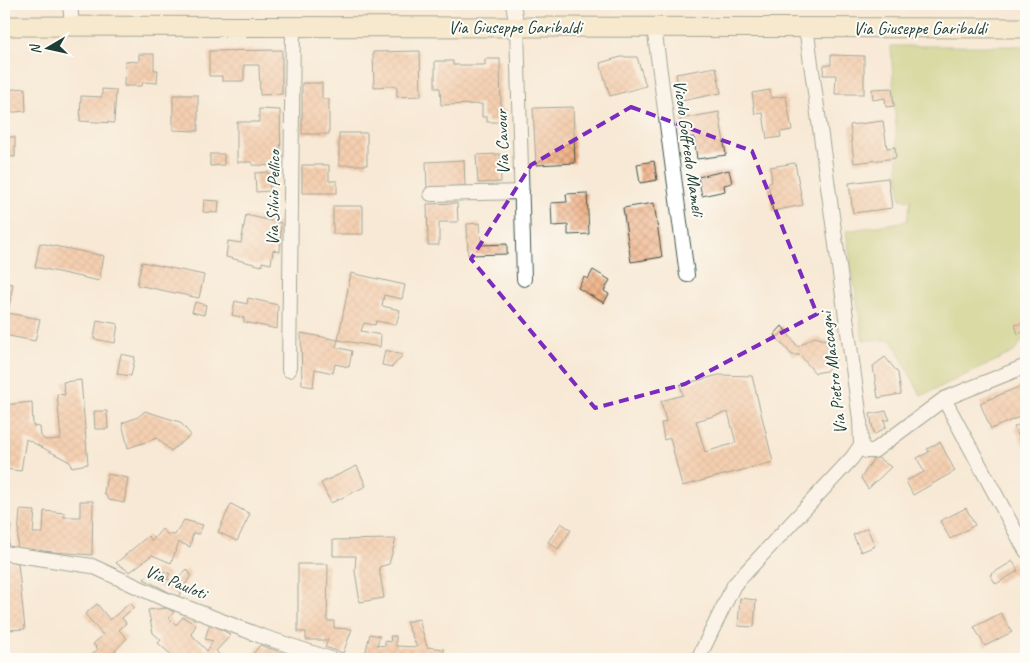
<svg xmlns="http://www.w3.org/2000/svg" width="1030" height="663" viewBox="0 0 1030 663" font-family="Caveat,sans-serif">
<style>
.green{fill:#b5c76a;stroke:#6a824f}
.building{fill:url(#building-cross-hatch);fill-rule:evenodd}
.lines{fill:none;stroke-linecap:round;stroke-linejoin:round}
.minor-casing{stroke:#3f574c;stroke-width:16}
.secondary-casing{stroke:#3f574c;stroke-width:21}
.minor{stroke:#fff;stroke-width:14}
.secondary{stroke:#f7e9c3;stroke-width:19}
.marked{fill:none;stroke:#7b2cbf;stroke-width:4;stroke-dasharray:10 6;stroke-linejoin:round}
.labels{text-anchor:middle;dominant-baseline:central;stroke-width:4;stroke-linejoin:round;paint-order:stroke}
.street-label{font-size:18px;fill:#1f3d34;stroke:#fdfcf7}
</style>
<defs>
<pattern id="building-cross-hatch" width="8" height="8" patternUnits="userSpaceOnUse" patternTransform="scale(1.25)"><rect width="8" height="8" fill="#f1ad80"/><path d="M0 0l8 8M0 8l8-8" fill="none" stroke="#c38e6a"/></pattern>
</defs>
<rect width="100%" height="100%" fill="#fdfcf7"/>
<filter id="ink" filterUnits="userSpaceOnUse"><feTurbulence type="fractalNoise" baseFrequency=".02" numOctaves="2"/><feDisplacementMap in="SourceGraphic" scale="10" xChannelSelector="R" yChannelSelector="G"/><feConvolveMatrix kernelMatrix="1 2 1 2 8 2 1 2 1" color-interpolation-filters="sRGB"/></filter>
<filter id="wash" filterUnits="userSpaceOnUse"><feTurbulence type="fractalNoise" baseFrequency=".0096" numOctaves="4" result="noise"/><feDisplacementMap in="SourceGraphic" scale="20" xChannelSelector="R" yChannelSelector="G"/><feGaussianBlur stdDeviation="1.12" result="paint"/><feColorMatrix in="noise" values="0 0 0 0 0 0 0 0 0 0 0 0 0 0 0 0 0 1.4 0 .05"/><feComposite in="paint" operator="in"/></filter>
<g filter="url(#wash)">
<rect width="100%" height="100%" fill="#f7e9d5"/>
<path class="green" d="M891,46H1026V336L1014,352L921,396L892,340H863L846,231L907,221L911,200L900,199Z"/>
<g id="blocks">
<path class="building" d="M294,4H332V6L294,5Z
M282,50V94L260,95L259,65H244V81H222V76H209V51Z
M420,51L421,96L397,97V86L374,87L373,52Z
M139,54H154V70H158L157,83L143,82L142,86H124L125,61L139,62Z
M831,55L864,56V94H835L836,75H823L824,65H831Z
M621,57H637L646,86L610,96L600,63Z
M485,59H500L501,110H505V122H487V117H482V104L441,105L440,88H435V61H453V65H485Z
M716,67L721,93L681,101L676,74Z
M302,83H322V99H329V134H302Z
M25,88L26,111L4,113V90Z
M892,88L894,106L886,107L885,98L873,100L872,89Z
M102,89L116,90L114,123L80,121L81,96L102,97Z
M770,90L771,98L786,96L792,130L780,132L781,137L767,139L763,113L755,114L752,93Z
M173,95H198V131L173,130Z
M573,107L575,163L536,165L533,108Z
M259,109L280,110L281,166L252,165V162H237V122H259Z
M719,112L726,155L697,159L694,137L683,138L680,119Z
M883,121L887,148L895,147L896,158L854,163L850,125Z
M339,133H367V165H339Z
M4,137H15V157L4,156Z
M210,154H224V165L210,166Z
M500,154L501,182L478,183L476,155Z
M464,160L465,186L427,188L426,162Z
M654,161L657,180L640,183L637,164Z
M795,163L803,205L773,211L768,183L772,182L770,167Z
M302,165H329V181H337V193H302Z
M729,170L732,183L724,185L725,191L702,196L698,177Z
M269,172L270,191L256,192L255,173Z
M888,178L892,208L853,213L849,183Z
M587,193L589,234L568,235V225L552,226L551,203L567,202L566,194Z
M204,200L219,201L218,213L203,212Z
M457,203L458,222H439V245H428L427,204Z
M654,203L662,257L631,262L623,208Z
M333,206H363V234H333Z
M246,215L281,223L280,252L273,250L271,264L262,262V266L226,257L228,241L241,243Z
M480,223L481,245L507,244V254L468,255L467,224Z
M40,243L104,256L99,281L35,267Z
M142,262L204,275L199,298L137,285Z
M593,270L610,280L604,291L609,294L604,303L578,288L584,277L588,279Z
M351,273L405,285L402,299L384,295L382,306L400,310L396,325L376,321L375,325L364,323L361,331L381,335L380,347L338,340L336,347L352,351L349,367L335,364L333,373L315,369L313,387L302,385L301,333L338,340Z
M4,283L13,284L8,313L40,319L35,341L4,335Z
M248,298L278,305L277,329L244,322V318L232,315L235,301L247,304Z
M195,302L206,305L204,315L192,312Z
M97,320L118,324L115,343L94,339Z
M1025,322L1026,331L1018,334L1015,325Z
M782,326L798,347L814,337L830,341L836,360L826,371L815,373L800,355H792L774,335Z
M385,350L403,355L392,367L382,365Z
M121,354L135,357L131,376L117,374Z
M885,357L898,373L901,394L878,398L873,366Z
M719,375L752,376L773,462L682,486L670,438L664,440L661,423L666,422L661,401L683,395L680,385ZM728,412L736,443L705,452L696,421Z
M81,380L88,464L71,467L70,462L26,439L21,471L5,469L8,452L4,405L32,402L33,426L40,427L41,436L45,440L61,439L57,394L65,395L63,382Z
M1026,384V414L991,429L980,403Z
M94,411H107L108,429H95Z
M145,411L180,422L191,435L171,451L157,438L128,448L122,423L138,417Z
M886,411L890,420H884L886,427L874,435L870,414Z
M1026,421V447L1025,448L1014,427Z
M940,442L955,471L913,495L906,481L924,472L917,458L929,452L927,449Z
M875,456L891,467L868,489L861,478Z
M357,466L366,486L331,503L321,483Z
M107,474L128,478L124,503L109,500L104,493Z
M80,501H93L92,555L17,549L20,510L35,511L33,533H43L44,511L65,513L64,517H80Z
M231,504L250,514L237,541L218,532Z
M966,508L975,525L950,539L940,521Z
M184,520L203,525L199,534L193,533L190,547L179,542L171,563L152,555L130,572L116,563L148,536L152,541L162,529L167,534L175,535Z
M561,523L571,530L558,549L548,542Z
M4,524L11,526L8,546H4Z
M867,528L875,546L861,552L853,535Z
M396,539L389,564L379,567L384,598L360,602L355,571L356,556H333V540Z
M4,560L18,563L25,629L7,630L6,623L4,624V603L7,602L4,589Z
M1013,561L1018,571L996,584L990,575Z
M298,564H328L327,621H334V628L352,629L343,653L325,647L328,640H306V632H298Z
M156,568L170,574L167,579L175,582L187,569L191,575L178,597L144,579Z
M740,598L756,600L754,627L738,626Z
M130,603L134,607L122,618L126,623L119,630L127,638L112,654L125,659H87L98,649L93,644L103,635L85,614L97,604L110,620Z
M167,608L174,612L169,618L176,625L183,617L196,625L191,634L207,651L213,641L205,639L210,623L231,635L216,651L224,659H176L158,643L161,640L153,633L148,610Z
M1001,613L1012,632L985,646L974,627Z
M419,619L427,647L444,649L442,659H364L370,634L380,636L377,645L385,646V641L391,642L390,636H396V646L417,647L406,622Z
M260,645L283,653L278,659H249Z"/>
</g>
</g>
<g filter="url(#ink)">
<use href="#blocks" fill-opacity="0" stroke="#3f574c" stroke-width="1"/>
<g class="lines">
<g class="minor-casing">
<path id="minor" d="M70,4L72,26
M513,4L517,27L524,279
M654,27L687,275
M431,194L522,192
M289,370L293,26
M944,399L1026,551
M861,445L866,451H874L944,399L1026,366
M4,553L92,566L162,598L261,636L331,659
M698,659L734,585L852,458L861,445L860,419L806,27"/>
</g>
<g class="secondary-casing">
<path id="secondary" d="M4,26L1026,28"/>
</g>
<use href="#minor" class="minor"/>
<use href="#secondary" class="secondary"/>
</g>
</g>
<path d="M0 0H1030V663H0ZM631,107L752,151L817,314L685,384L595,408L471,259L531,165Z" fill="#f7e9d5" fill-opacity=".55" fill-rule="evenodd"/>
<path class="marked" d="M631,107L752,151L817,314L685,384L595,408L471,259L531,165Z"/>
<g class="labels">
<g class="street-label">
<text x="515" y="27">Via Giuseppe Garibaldi</text>
<text x="920" y="28">Via Giuseppe Garibaldi</text>
<text transform="translate(502 142) rotate(-92)">Via Cavour</text>
<text transform="translate(689 148) rotate(82)">Vicolo Goffredo Mameli</text>
<text transform="translate(273 198) rotate(-89)">Via Silvio Pellico</text>
<text transform="translate(833 373) rotate(-97)">Via Pietro Mascagni</text>
<text transform="translate(176 582) rotate(22)">Via Pauloti</text>
</g>
</g>
<rect width="1030" height="663" fill="none" stroke="#fdfcf7" stroke-width="20"/>
<g transform="translate(48 48) rotate(261)" stroke="#fdfcf7" stroke-width="4" paint-order="stroke">
<path d="M0-4L9 19L0 12L-9 19Z" fill="#1f3d34"/>
<text y="-8" font-size="14" font-weight="bold" text-anchor="middle" fill="#1f3d34">N</text>
</g>
</svg>
